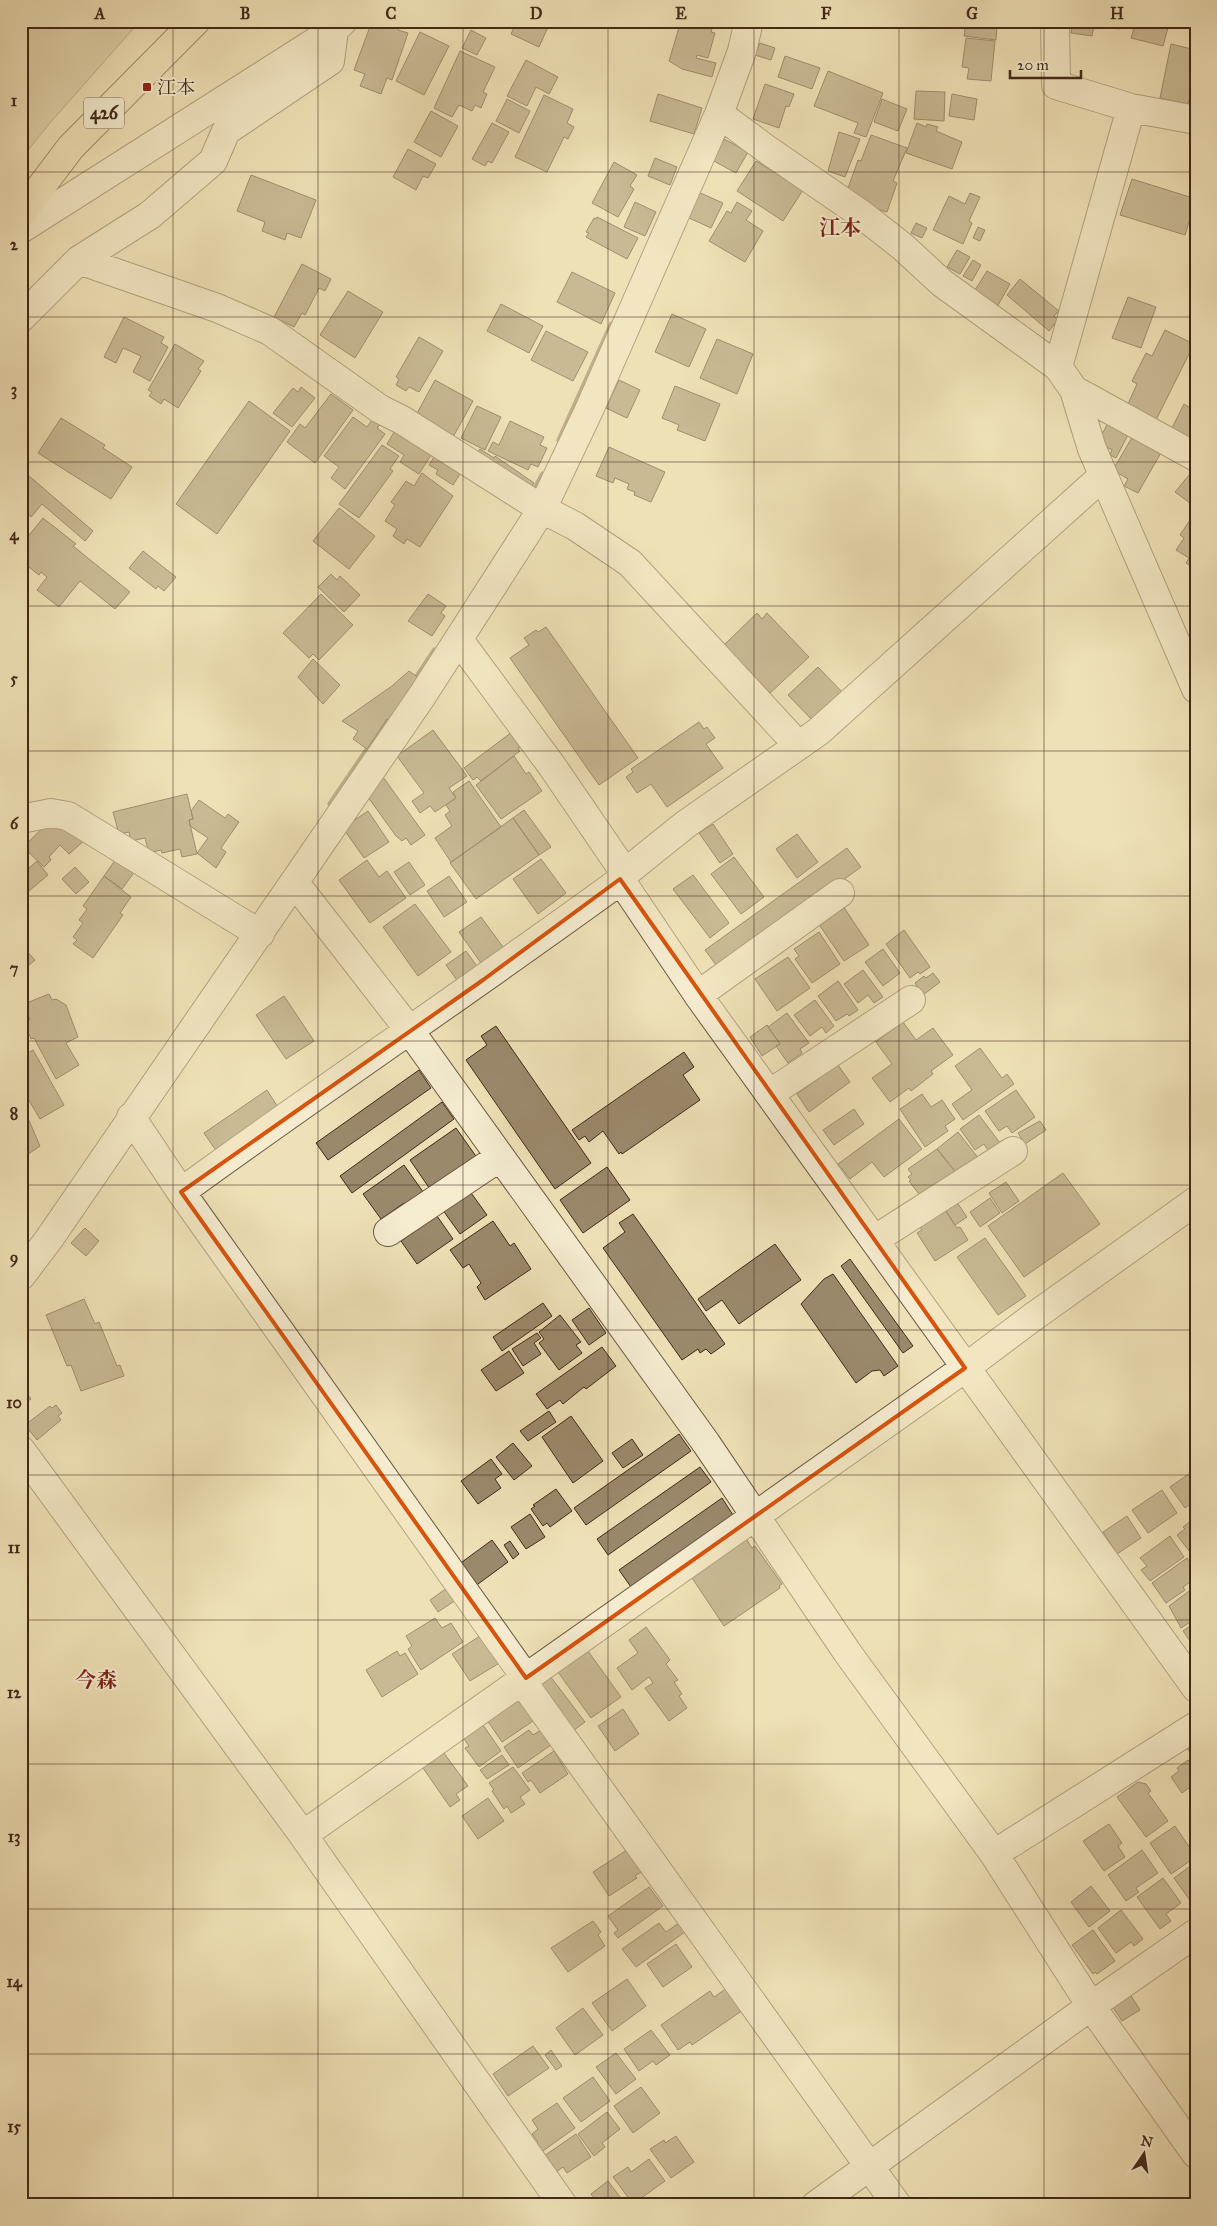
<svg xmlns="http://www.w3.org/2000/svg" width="1217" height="2226" viewBox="0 0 1217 2226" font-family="'IM FELL Great Primer','Noto Serif JP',serif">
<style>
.green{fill:#d1c29c;stroke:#89765b}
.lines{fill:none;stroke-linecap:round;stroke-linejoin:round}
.stream{stroke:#867258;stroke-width:7}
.building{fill:#9b896c;stroke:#41291a}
.minor-casing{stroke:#6c5741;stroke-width:30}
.highway-casing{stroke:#41291a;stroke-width:30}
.minor{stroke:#f5ecd0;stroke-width:28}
.highway{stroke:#efe1b7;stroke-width:28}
.marked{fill:none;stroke:#d7540d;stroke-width:4;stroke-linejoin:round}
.grid{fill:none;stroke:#41291a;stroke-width:1;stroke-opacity:0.55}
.poi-dot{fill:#8f2418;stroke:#f5ecd0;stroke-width:2}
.labels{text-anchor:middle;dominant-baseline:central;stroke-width:4;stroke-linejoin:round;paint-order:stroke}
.shield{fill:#f5ecd0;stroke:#776451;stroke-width:1}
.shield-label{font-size:18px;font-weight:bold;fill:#41291a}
.poi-label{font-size:19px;fill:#41291a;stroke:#f5ecd0;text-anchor:start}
.quarter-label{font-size:21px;font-weight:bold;fill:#7a1f14;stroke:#f5ecd0}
.neatline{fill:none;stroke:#41291a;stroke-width:2}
.grid-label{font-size:16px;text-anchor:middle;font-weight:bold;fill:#41291a}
</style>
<rect width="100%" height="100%" fill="#efe1b7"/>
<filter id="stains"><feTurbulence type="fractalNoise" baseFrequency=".004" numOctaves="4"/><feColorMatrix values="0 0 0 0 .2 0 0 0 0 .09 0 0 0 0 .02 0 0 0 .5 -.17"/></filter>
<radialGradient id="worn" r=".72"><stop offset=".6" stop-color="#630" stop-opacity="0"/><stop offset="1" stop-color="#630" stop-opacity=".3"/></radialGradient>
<path class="green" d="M21,21H140L49,124L21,159Z"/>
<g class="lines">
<path class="stream" d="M560,440L612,325
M532,496L543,475
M413,684L435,651
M331,804L393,713"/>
</g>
<path class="building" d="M372,21H401L398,30L408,33L392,80L387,78L381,94L360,86L365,74L354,70Z
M517,21H541L549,25L539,47L511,34Z
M681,21H714L711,32L715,33L708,58L697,55L696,58L716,63L712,77L682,69L669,61Z
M966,21H995L994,26H997L996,40L964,36Z
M1073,21H1120L1119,29L1094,25L1092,36L1071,33Z
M1136,21H1159L1169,24L1163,46L1131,38Z
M1194,21H1196V42L1190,41Z
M471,30L486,38L477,55L462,48Z
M420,32L449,46L424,95L396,81Z
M966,38L995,41L991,81L967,79L969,68L962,67Z
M760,43L775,48L771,60L755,55Z
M1171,44L1196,50V71L1188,104L1160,98Z
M460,51L495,67L483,92L487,94L481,108L475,105L472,111L459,105L452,117L434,108Z
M785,56L820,68L812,89L778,77Z
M526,60L558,77L549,94L536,87L527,106L507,96Z
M828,71L883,93L866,137L854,133L858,123L814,106Z
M765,84L794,94L789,107L786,106L779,128L753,119Z
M916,91L945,92L944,121L914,119Z
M658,94L702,108L694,134L650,121Z
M952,94L977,99L974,120L949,116Z
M544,95L573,109L567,123L574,127L568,139L564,137L547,172L515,157Z
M507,99L530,111L519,133L496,121Z
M882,99L907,109L898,131L874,122Z
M431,111L458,126L441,157L414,142Z
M492,123L509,132L492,163L488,161L485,166L472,159Z
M917,123L926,127L927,124L938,127L936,131L962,142L952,169L906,153Z
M839,132L860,139L845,177L828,171Z
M871,135L907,148L893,181L897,183L887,212L872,208L846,194L858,160L861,161Z
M724,139L748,152L736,173L712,160Z
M408,149L436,164L428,178L423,176L416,190L393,177Z
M655,158L677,167L670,185L648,176Z
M756,161L803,190L783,221L737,191Z
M614,162L637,175L630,186L634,189L618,217L592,203Z
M251,175L316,200L301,238L287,233L285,240L262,231L265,222L237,211Z
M1132,179L1196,199L1185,235L1120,215Z
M698,192L723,203L711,228L687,217Z
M970,193L980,197L969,221L972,223L963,244L933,230L949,196L965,204Z
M635,202L656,212L645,236L624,227Z
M737,202L752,211L746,220L763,231L745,262L709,241L727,211L731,213Z
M597,217L638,238L627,259L586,237L589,233L586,232L594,218L596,219Z
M916,223L927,228L922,238L911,233Z
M978,227L985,230L980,241L973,238Z
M957,250L970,257L960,274L947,267Z
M973,260L981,265L972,281L963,276Z
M302,264L331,279L325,291L319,288L305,315L302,313L294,327L274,317Z
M987,271L1010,284L997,307L981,297L982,294L975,290Z
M572,272L615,293L601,324L557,302Z
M1020,279L1059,311L1054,316L1058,320L1049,331L1007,295Z
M348,291L383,312L355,358L320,335Z
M1128,297L1156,307L1141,348L1112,338Z
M501,304L543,326L529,353L487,331Z
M672,314L706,329L689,367L655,352Z
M124,317L164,337L161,343L168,347L150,381L133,372L141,356L123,348L116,363L104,357Z
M1165,330L1194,344L1155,422L1127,406L1137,384L1132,381L1146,353L1152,356Z
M546,331L588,352L573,381L531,360Z
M419,337L443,351L419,392L409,387L406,391L396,385L399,379L396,377Z
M717,339L753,354L737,394L700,378Z
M175,344L204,361L198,369L201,371L178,408L164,399L161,404L149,396L152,392L148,390Z
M1196,373V394L1193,393L1196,387L1190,384Z
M435,380L473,401L452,439L414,419Z
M619,380L640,390L627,418L606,408Z
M675,386L720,404L705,441L677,430L679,425L662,418Z
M301,387L315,398L292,427L273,413L293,388L298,392Z
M331,394L353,410L315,463L287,442L300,424L305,428Z
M249,401L290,431L217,534L176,504Z
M1195,402L1196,403V441L1170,432L1184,404L1192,409Z
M477,406L501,417L485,450L461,438Z
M353,417L367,427L372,420L380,425L377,428L385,434L345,489L331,478L339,467L324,456Z
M61,418L105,445L103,448L132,467L111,499L38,453Z
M510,421L544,437L540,445L547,448L538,467L531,464L528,470L488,451L493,442L499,445Z
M1109,421L1130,431L1116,458L1110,455L1112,450L1098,442Z
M396,429L433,452L419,474L400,462L404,455L387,444Z
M1134,434L1162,451L1138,493L1124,486L1128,479L1113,470Z
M382,445L399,456L390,469L393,471L359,518L339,504Z
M609,447L665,472L651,502L634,495L635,492L627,489L629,484L615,478L613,483L596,476Z
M480,449L494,458L495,456L534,483L527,494L474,458Z
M436,454L462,471L453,485L436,474L438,470L429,465Z
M21,469L93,531L85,541L42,504L31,517L21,508Z
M1194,469L1196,470V504L1194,506L1175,492Z
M422,473L453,496L420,547L407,539L404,544L393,536L397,529L385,521L395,505L391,502L406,481L414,486Z
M339,508L375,536L349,569L313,541Z
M1196,511V570L1186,563L1189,558L1176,550L1184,538L1180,535Z
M43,518L76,544L73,546L130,592L115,609L80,581L59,607L37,590L47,577L41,572L39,575L25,564L28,560L21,555V545Z
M143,551L176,577L164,591L158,586L156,589L129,568Z
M331,574L337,580L340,576L360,595L344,612L318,587Z
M321,594L353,625L319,660L313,654L309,658L283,633Z
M428,594L446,606L441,613L445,616L432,636L408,621Z
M757,613L762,619L767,613L809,657L770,693L724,645Z
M546,627L638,758L599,785L510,658L529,645L524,638L536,630L538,632Z
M313,659L340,685L323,704L298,677Z
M818,667L845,695L815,723L788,695Z
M409,671L419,678L390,722L387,719L367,749L353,739L358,731L342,721L392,686Z
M699,722L704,729L707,727L715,738L706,744L723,768L667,807L651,784L637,793L626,777L633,772L631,769Z
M433,730L467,776L449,788L456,798L435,812L430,806L420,813L412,801L424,793L397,756Z
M512,732L522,746L518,748L520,751L481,781L477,777L473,780L464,768Z
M514,756L526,774L529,772L542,791L501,819L476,785Z
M383,777L425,835L411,845L406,838L402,841L396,836L365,793Z
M469,781L501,827L451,862L435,838L452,826L445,815L450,811L446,805L456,798L453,792Z
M187,794L193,819L189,820L197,854L182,857L180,849L162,853L161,850L149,853L145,838L131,841L129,832L119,834L113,812Z
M199,800L225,818L228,814L239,822L221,848L226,852L216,868L197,853L208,838L190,826L189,820L193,819L191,811Z
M524,810L551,847L539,855L513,818Z
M368,811L389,842L364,858L343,828Z
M513,818L539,855L476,899L450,863Z
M61,822L86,839L69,854L60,845L49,857L51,860L44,867L23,847L48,823L54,828Z
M713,824L733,854L720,863L699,833Z
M797,834L818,862L797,878L776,849Z
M847,848L861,867L719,969L705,950Z
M734,857L764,897L741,914L711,874Z
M116,859L135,871L122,889L104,876Z
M541,859L566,893L538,914L513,879Z
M367,860L379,877L387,871L406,898L370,923L339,880Z
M37,861L48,875L23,896L21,893V875Z
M409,862L425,885L410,895L394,872Z
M75,867L89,882L76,894L62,879Z
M693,875L729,923L710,938L673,889Z
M104,876L131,897L120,913L123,915L93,958L73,944L77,940L73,937L83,923L79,920L87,909L83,906Z
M449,876L467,902L444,917L427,891Z
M415,904L451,952L418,976L383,927Z
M843,906L869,945L844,961L818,923Z
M481,917L503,947L481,963L459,932Z
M904,930L930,967L920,974L918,972L910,978L886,944Z
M819,932L840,964L812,983L795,959L799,956L794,949Z
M21,945L35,960L21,972Z
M883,949L900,973L883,986L865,962Z
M466,951L479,969L459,983L446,965Z
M788,957L810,988L777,1011L755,979Z
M863,970L883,997L874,1003L868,995L858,1003L844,984Z
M933,973L940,982L923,995L915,983L924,976L926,978Z
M838,981L858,1010L849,1016L847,1014L836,1021L818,996Z
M49,994L52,1000L56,999L66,1005L78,1037L66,1043L79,1065L56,1079L34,1038L31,1039L24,1022L30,1020L24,1004Z
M284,996L314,1041L286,1059L256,1015Z
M815,1000L834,1026L826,1033L822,1027L810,1036L794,1015Z
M787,1013L809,1043L800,1049L802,1053L788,1063L776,1046L780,1044L768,1027Z
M903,1022L916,1040L933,1028L953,1055L931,1071L933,1074L911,1091L909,1088L890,1102L872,1078L892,1064L876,1042Z
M767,1025L780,1044L762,1056L750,1037Z
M496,1026L591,1163L555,1189L466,1060L487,1045L481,1036Z
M21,1038L28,1049L21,1053Z
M980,1048L1002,1078L1007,1074L1014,1084L963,1120L952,1104L972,1090L955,1066Z
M33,1050L64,1105L40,1119L21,1087V1057Z
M684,1052L694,1067L683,1075L700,1100L622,1154L621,1152L619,1154L603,1131L589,1142L585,1136L579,1140L572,1130Z
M838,1065L850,1082L809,1112L797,1094Z
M419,1070L431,1088L328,1160L316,1143Z
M267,1090L279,1109L217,1152L204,1133Z
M1016,1090L1035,1117L1012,1133L1007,1126L999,1131L985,1111Z
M922,1094L931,1107L942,1100L955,1119L945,1126L948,1131L925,1147L900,1109Z
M21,1102L40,1146L24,1157L21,1153Z
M442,1102L454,1119L352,1193L340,1176Z
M854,1109L864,1124L834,1145L823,1130Z
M979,1115L1000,1143L989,1152L984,1144L975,1150L960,1129Z
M899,1119L922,1149L884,1177L872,1162L850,1179L838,1164Z
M1040,1121L1046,1130L1025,1144L1018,1133Z
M456,1128L478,1159L432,1192L410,1160Z
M958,1132L979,1159L958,1175L937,1149Z
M937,1149L958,1175L922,1198L909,1181L911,1180L908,1177L912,1174L908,1169Z
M404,1165L426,1196L408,1209L404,1203L381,1219L363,1194Z
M607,1167L630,1200L583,1233L560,1200Z
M1063,1173L1100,1224L1024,1277L988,1226Z
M1006,1182L1019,1201L1002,1213L989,1193Z
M469,1190L487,1215L460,1234L442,1209Z
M990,1198L1000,1213L980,1227L970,1212Z
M956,1201L967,1217L955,1225L944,1208Z
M944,1208L957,1228L960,1227L968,1240L935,1261L917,1233L922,1230L918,1225Z
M633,1214L725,1344L711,1354L706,1349L700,1353L698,1349L682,1360L603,1248L625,1232L619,1223Z
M437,1216L453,1239L417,1264L401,1241Z
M493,1221L510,1246L514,1243L531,1269L485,1300L477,1287L481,1283L469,1264L463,1268L450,1250Z
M85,1228L99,1241L86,1256L71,1243Z
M985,1238L1026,1296L998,1315L957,1257Z
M775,1244L801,1280L739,1324L722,1300L706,1311L698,1299Z
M850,1259L913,1346L903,1353L841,1266Z
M833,1274L898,1366L884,1376L880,1370L872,1371L856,1383L801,1304L824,1279Z
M84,1299L95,1324L99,1322L117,1366L120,1365L124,1376L81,1391L71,1365L67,1366L46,1315Z
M543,1303L552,1316L502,1351L493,1337Z
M589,1308L606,1333L589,1345L572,1320Z
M560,1315L581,1342L576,1345L582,1353L559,1370L539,1343L544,1339L539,1332Z
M537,1333L541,1338L534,1343L541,1354L523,1366L512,1349Z
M602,1347L616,1366L586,1389L584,1387L563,1404L560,1400L547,1409L536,1394Z
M509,1351L524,1373L496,1391L481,1370Z
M21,1385L31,1399L21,1405Z
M56,1405L62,1413L58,1416L61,1420L37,1440L25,1425L50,1406L52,1408Z
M549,1411L556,1422L528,1441L520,1431Z
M571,1416L603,1461L573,1483L542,1437Z
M679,1434L691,1451L586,1525L574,1508Z
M632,1439L643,1455L623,1468L612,1453Z
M513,1443L532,1466L514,1480L496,1457Z
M491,1459L502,1474L495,1479L501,1488L478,1504L461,1481Z
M700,1467L711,1482L608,1555L597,1539Z
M1196,1469V1500L1185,1508L1170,1487Z
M556,1489L572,1511L550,1527L547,1523L543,1526L531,1509L535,1506L533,1505Z
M1162,1490L1177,1513L1148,1533L1132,1510Z
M722,1498L733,1515L631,1587L619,1570Z
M530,1514L545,1537L526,1549L511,1527Z
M1127,1516L1141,1538L1117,1554L1103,1532Z
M1196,1517V1548L1190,1552L1177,1535L1185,1529L1183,1527Z
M1170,1536L1184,1557L1150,1581L1141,1570L1147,1566L1140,1558Z
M745,1537L752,1548L755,1546L782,1584L779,1586L780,1588L724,1626L690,1575Z
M492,1540L508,1562L474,1587L458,1565Z
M510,1541L519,1554L513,1559L504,1545Z
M1187,1558L1196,1570V1578L1183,1587L1185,1590L1166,1603L1152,1583Z
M447,1588L456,1600L438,1612L430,1600Z
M1192,1589L1194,1591L1196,1590V1618L1181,1628L1169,1606Z
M435,1618L442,1628L451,1623L463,1642L421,1670L408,1649L412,1646L406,1636Z
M1196,1622V1644L1193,1639L1190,1641L1183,1631Z
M646,1627L670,1660L666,1664L678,1680L674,1682L682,1694L679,1696L687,1708L669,1721L645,1688L653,1683L649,1677L632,1690L617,1668L638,1653L629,1640Z
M483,1634L501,1662L470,1681L452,1654Z
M397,1651L400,1656L405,1653L418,1674L382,1697L366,1670Z
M588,1651L621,1697L591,1718L558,1672Z
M550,1676L585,1722L570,1733L536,1686Z
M519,1699L536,1719L502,1742L487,1720Z
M623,1709L639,1734L615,1751L598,1726Z
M483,1725L501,1751L479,1767L465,1748L469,1746L464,1739Z
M529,1730L533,1735L541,1730L551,1745L518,1768L504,1747Z
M1196,1740V1760L1186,1747Z
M554,1751L568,1774L540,1793L531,1780L528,1782L522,1773Z
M444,1753L468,1786L456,1794L460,1800L450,1807L423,1768Z
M502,1755L509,1765L487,1779L480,1770Z
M1188,1760L1196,1771V1783L1182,1793L1171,1777L1179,1771L1177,1768Z
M513,1767L530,1790L520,1797L525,1804L511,1813L507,1806L504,1809L492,1791L494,1790L489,1783Z
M1138,1782L1146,1784L1151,1791L1148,1793L1168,1821L1146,1837L1117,1797Z
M488,1798L504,1821L478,1839L462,1816Z
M1196,1813V1826L1190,1817Z
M1109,1824L1122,1843L1118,1846L1125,1857L1104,1871L1083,1841Z
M1175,1826L1196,1857L1171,1874L1150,1843Z
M630,1848L644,1870L635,1876L637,1878L609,1896L593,1872Z
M1142,1850L1158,1873L1136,1888L1139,1892L1126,1901L1108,1875Z
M1196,1862V1904L1194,1906L1174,1878Z
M1163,1878L1181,1903L1166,1914L1171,1921L1160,1929L1137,1897Z
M1091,1886L1110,1911L1089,1927L1071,1902Z
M649,1887L663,1906L618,1938L614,1933L618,1930L608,1916Z
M1121,1910L1143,1939L1134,1946L1131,1942L1116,1953L1098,1928Z
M593,1921L601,1932L598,1935L605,1946L568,1972L551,1948Z
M682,1921L689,1929L636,1967L622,1949L659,1923L666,1932Z
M1093,1930L1115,1961L1097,1974L1095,1972L1093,1974L1072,1945Z
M676,1944L692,1967L663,1987L647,1964Z
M627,1979L646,2006L612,2031L592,2003Z
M727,1988L743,2010L692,2045L690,2042L678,2050L661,2025L710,1991L714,1997Z
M1128,1991L1140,2010L1122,2021L1110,2003Z
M583,2008L603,2035L575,2055L556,2028Z
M651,2030L670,2055L656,2065L653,2061L639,2071L624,2049Z
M533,2046L549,2068L508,2096L493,2074Z
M551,2050L562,2066L556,2070L545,2055Z
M616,2053L636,2079L616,2094L596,2067Z
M593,2077L610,2101L581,2122L563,2098Z
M641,2087L660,2113L633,2133L614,2106Z
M557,2103L575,2128L540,2153L534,2145L538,2142L532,2134L538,2129L532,2120Z
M607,2112L620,2129L602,2143L605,2147L594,2156L578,2134Z
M576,2134L591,2157L567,2173L563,2167L556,2172L544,2156Z
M676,2136L694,2162L671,2178L650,2149L664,2140L665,2143Z
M649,2159L665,2181L633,2204L613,2177L628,2167L631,2172Z
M608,2181L626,2205H593L597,2202L591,2194Z"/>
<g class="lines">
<g class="minor-casing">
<path id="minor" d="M1055,21L1056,85L1131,108L1196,120
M719,114L765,148L861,214L903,247L942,283L1058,367L1074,390L1092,449L1196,689
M21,229L334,30L343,21
M79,260L217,308L270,331L380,409L402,420L542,509L575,526L630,563L798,745
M21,318L79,260L150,215L213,161L226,131L330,61L334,30
M1058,367L1131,108
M1074,390L1196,457
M459,640L552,766L625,873
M21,819L51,813L68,816L260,934
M620,879L698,995L1196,1688
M295,883L410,1031L706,1443L847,1652L994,1854L1091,2006L1196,2154
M698,995L840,893
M769,1094L911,1000
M131,1117L181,1192L526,1678
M181,1192C325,1087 473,988 617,883L625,873L686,824L818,732L1103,476
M388,1232L500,1157
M874,1240L1013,1151
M21,1276L49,1239L422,696L542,509L590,408L719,114L742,51L749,21
M21,1450L303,1835L563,2205
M522,1681L897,2205
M303,1835L965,1368L1033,1317L1196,1201
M994,1854L1196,1726
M816,2205L1091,2006L1196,1933"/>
</g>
<g class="highway-casing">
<path id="highway" d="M21,213L71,147L196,21"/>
</g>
<use href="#minor" class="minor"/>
<use href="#highway" class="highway"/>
</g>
<path d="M0 0H1217V2226H0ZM620,879L965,1368L526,1678L181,1192L483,980Z" fill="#efe1b7" fill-opacity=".55" fill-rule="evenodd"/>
<path class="marked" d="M620,879L965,1368L526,1678L181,1192L483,980Z"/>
<path class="grid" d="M173,21V2205M318,21V2205M463,21V2205M608,21V2205M754,21V2205M899,21V2205M1044,21V2205M21,172H1196M21,317H1196M21,462H1196M21,606H1196M21,751H1196M21,896H1196M21,1041H1196M21,1185H1196M21,1330H1196M21,1475H1196M21,1620H1196M21,1764H1196M21,1909H1196M21,2054H1196"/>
<rect class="poi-dot" x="142" y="82" width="10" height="10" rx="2.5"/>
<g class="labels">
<rect class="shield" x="84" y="97.5" width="40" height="31" rx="4"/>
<g class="shield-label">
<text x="104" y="113">426</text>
</g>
<g class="poi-label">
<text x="157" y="87">江本</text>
</g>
<g class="quarter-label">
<text x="840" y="228">江本</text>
<text x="96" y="1680">今森</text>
</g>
</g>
<rect width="1217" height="2226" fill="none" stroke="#efe1b7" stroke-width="55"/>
<g transform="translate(1144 2154) rotate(13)" stroke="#f5ecd0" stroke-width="4" paint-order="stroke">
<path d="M0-4L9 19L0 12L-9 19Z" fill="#41291a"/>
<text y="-8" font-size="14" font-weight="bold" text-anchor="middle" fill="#41291a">N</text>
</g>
<path d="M1010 70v8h71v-8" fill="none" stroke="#41291a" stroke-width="2.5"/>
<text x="1017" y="70" font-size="15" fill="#41291a" stroke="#f5ecd0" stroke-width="4" paint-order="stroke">20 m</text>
<rect x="28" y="28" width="1162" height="2170" class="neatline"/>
<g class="grid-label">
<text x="100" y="19">A</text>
<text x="245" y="19">B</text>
<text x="391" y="19">C</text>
<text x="536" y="19">D</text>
<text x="681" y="19">E</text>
<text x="826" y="19">F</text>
<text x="972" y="19">G</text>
<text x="1117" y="19">H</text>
<text x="14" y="106">1</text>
<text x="14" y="250">2</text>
<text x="14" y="395">3</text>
<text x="14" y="540">4</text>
<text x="14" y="684">5</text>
<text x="14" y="829">6</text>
<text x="14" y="974">7</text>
<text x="14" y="1119">8</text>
<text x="14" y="1263">9</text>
<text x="14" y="1408">10</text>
<text x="14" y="1553">11</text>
<text x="14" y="1698">12</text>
<text x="14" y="1842">13</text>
<text x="14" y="1987">14</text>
<text x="14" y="2132">15</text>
</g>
<rect width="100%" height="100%" filter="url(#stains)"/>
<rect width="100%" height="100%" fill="url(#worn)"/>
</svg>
